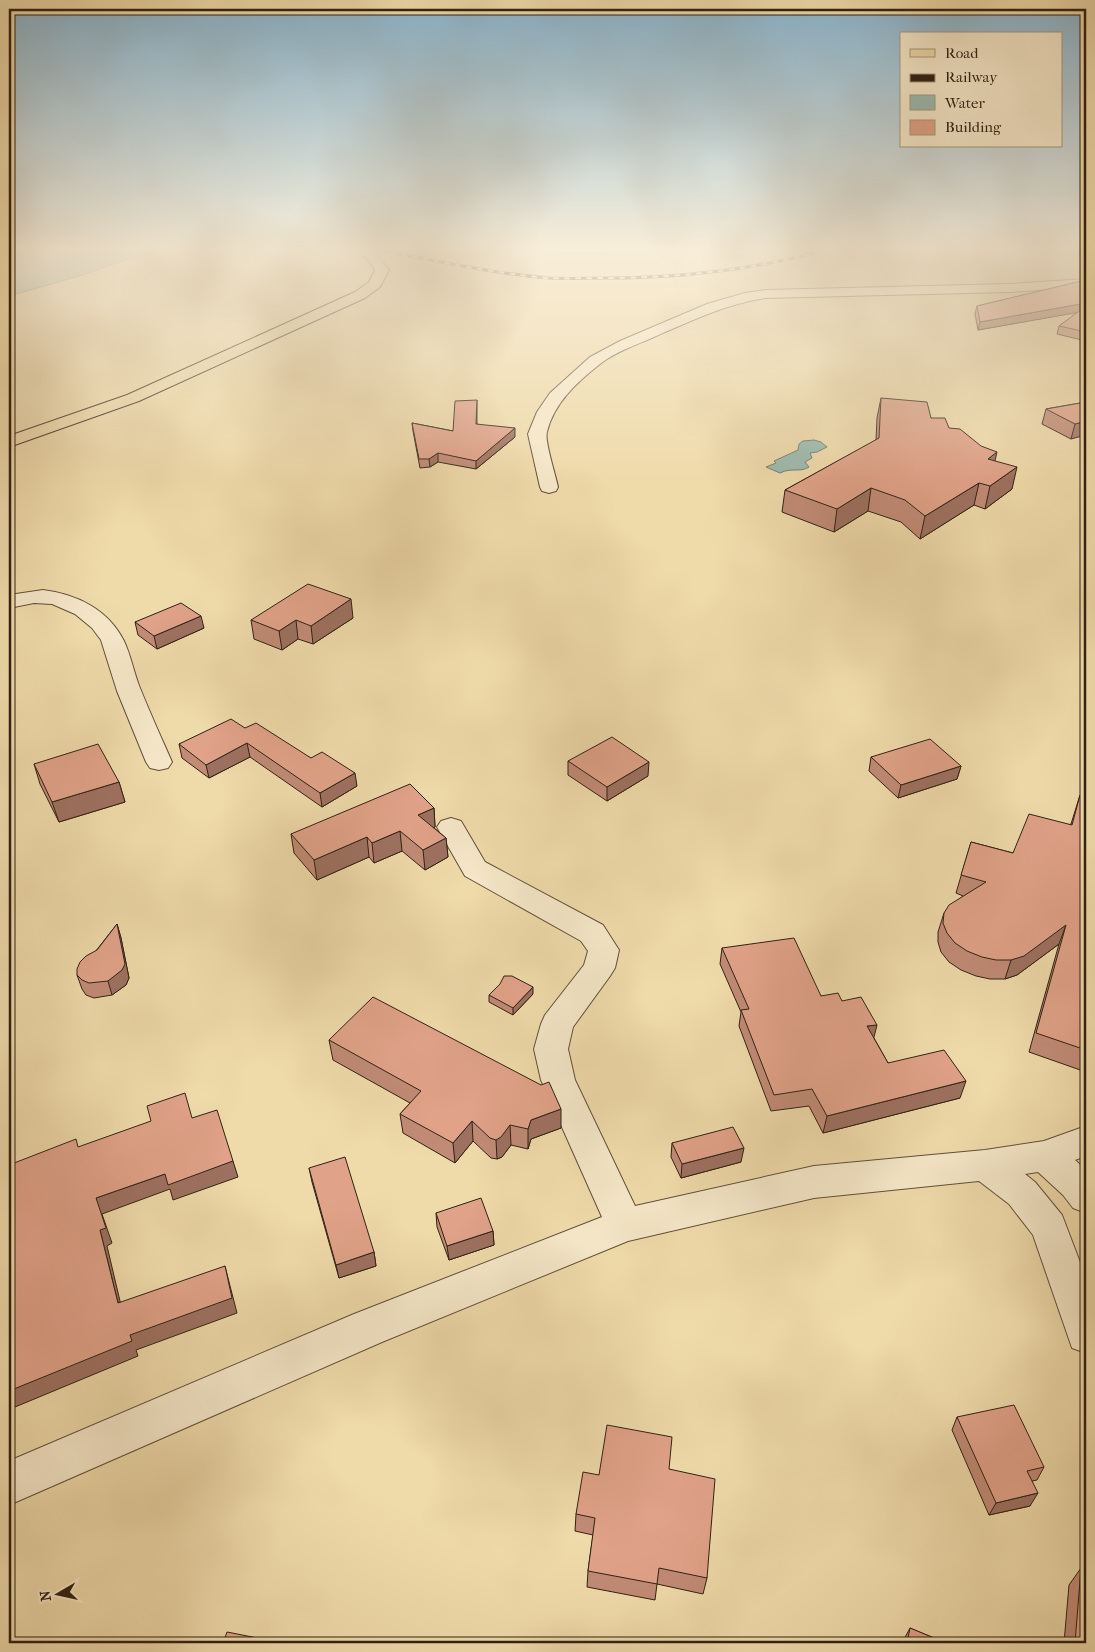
<svg xmlns="http://www.w3.org/2000/svg" width="1095" height="1652" viewBox="0 0 1095 1652" font-family="'IM FELL French Canon',serif">
<style>
.water{fill:#9abaaf;stroke:#707d71}
.lines{fill:none;stroke-linecap:round;stroke-linejoin:round}
.minor-casing{stroke:#604f39;stroke-width:2}
.major-casing{stroke:#312113;stroke-width:2}
.minor{fill:#f5e7c8;fill-rule:evenodd}
.major{fill:#efdaaa;fill-rule:evenodd}
.rail-casing{stroke:#312113;stroke-width:3}
.rail{stroke:#f5e7c8;stroke-width:2;stroke-dasharray:5.5;stroke-linecap:butt}
.wall{fill:#c18b76;stroke:#312113}
.shaded-wall{fill:#9d7160;stroke:#312113}
.building{fill:#e0a289;stroke:#312113}
</style>
<rect width="100%" height="100%" fill="#efdaaa"/>
<filter id="stains"><feTurbulence type="fractalNoise" baseFrequency=".004" numOctaves="4"/><feColorMatrix values="0 0 0 0 .2 0 0 0 0 .09 0 0 0 0 .02 0 0 0 .5 -.17"/></filter>
<radialGradient id="worn" r=".72"><stop offset=".6" stop-color="#630" stop-opacity="0"/><stop offset="1" stop-color="#630" stop-opacity=".3"/></radialGradient>
<path class="water" d="M9,248H174L131,258L76,277L9,296Z
M814,440L821,442L827,447L817,452L810,453L812,458L805,462L809,467C799,473 792,467 780,473L766,467L776,463L774,461L798,450L799,444L803,441Z"/>
<g class="lines">
<g class="minor-casing">
<path id="minor" d="M1086,279V287L1009,292L765,298C726,304 690,321 654,337C636,345 615,352 600,364C577,382 554,403 547,432C544,440 556,476 558,487L556,491L549,493L542,491L540,487L528,434L537,412L550,393L590,357L620,341L707,304L745,293L765,290L1009,284Z
M43,590C76,594 108,609 124,641C131,656 134,673 140,688C150,713 161,737 172,762L168,768L159,770L150,768L146,762L117,691L101,640L92,628L75,614L52,604L34,603L9,608V595Z
M451,818L461,821L485,862L603,925L619,950L615,968L610,976L573,1027L568,1049L575,1080L635,1206L814,1166L985,1150L1044,1141L1086,1126V1156L1075,1160L1086,1170V1213L1073,1208L1063,1195L1038,1172L1025,1174L1035,1182L1062,1215L1086,1278V1353L1072,1348L1033,1235L1009,1204L979,1181L814,1198L628,1241L382,1342L9,1505V1461L354,1314L602,1217L541,1080L534,1049L541,1024L545,1015L584,965L588,951L581,941L465,876L437,827L441,821Z"/>
</g>
<g class="major-casing">
<path id="major" d="M353,248C374,248 377,254 389,270L380,287L365,298L139,401L9,447V436L127,395L355,292L369,282L375,270L369,261Z"/>
</g>
<use href="#minor" class="minor"/>
<use href="#major" class="major"/>
<g class="rail-casing">
<path id="rail" d="M369,248C428,259 488,273 549,278C567,279 587,278 605,278C683,278 759,269 834,248"/>
</g>
<use href="#rail" class="rail"/>
</g>
<path class="wall" d="M558,248H627L607,251V254H559Z
M785,248H807L795,251Z
M932,248H964L951,252Z
M1086,280V341L1057,334L1059,326L1078,312L978,330L975,314L977,306Z
M881,398L931,418L949,428L995,461L1012,489L985,509L974,505L920,539L901,522L868,511L834,532L782,512L785,490L876,440L877,418Z
M477,400V424L515,437L476,469L438,462L430,467L420,468L413,431L412,423L453,431Z
M1086,402L1071,439L1042,424L1046,409Z
M353,618L313,644L298,639L282,650L254,639L251,620Z
M135,622L204,628L157,649L138,635Z
M245,728L311,758L357,786L322,807L250,757L209,778L182,758L179,744Z
M871,757L961,766L957,779L898,798L869,771Z
M568,761L648,776L607,801L568,775Z
M34,764L119,782L125,802L59,822L40,784Z
M1080,795L1086,796V1072L1029,1052L1059,944L1017,975L1005,979H990L976,976L961,970L949,962L941,952L938,942V932L944,913L963,896L956,893L971,842L1013,853L1071,824Z
M434,808L435,827L434,828L446,838L448,857L425,870L402,851L374,863L369,857L317,880L294,853L291,834Z
M117,924L121,938L129,978L126,985L112,995L94,998L86,995L82,989L77,975Z
M722,948L821,996L842,1001L874,1038L888,1063L960,1098L823,1133L809,1106L771,1111L739,1026L741,1012L720,964Z
M533,994L513,1015L489,1002V995Z
M329,1040L561,1128L531,1139L528,1149L511,1145L502,1157L497,1159L491,1158L473,1141L455,1163L403,1133L400,1114L410,1103L333,1060Z
M672,1143L741,1162L681,1178L671,1157Z
M309,1168L374,1252L376,1266L339,1278L312,1182Z
M436,1213L493,1231L494,1245L449,1260L437,1227Z
M957,1417L1044,1467L1037,1480L1032,1481L1030,1506L989,1515L952,1430Z
M669,1469L707,1578L703,1594L657,1584L655,1600L587,1587L588,1571L593,1535L575,1531L576,1514L599,1475Z
M1081,1568L1086,1643H1064L1069,1585Z
M910,1628L946,1643H902Z"/>
<path class="shaded-wall" d="M606,248H627L607,251Z
M795,248H807L795,251Z
M952,248H964L951,252Z
M1086,303V311L978,330L980,322Z
M1086,421V435L1071,439L1075,424Z
M515,428V437L476,469V461Z
M997,452L992,474L988,459Z
M438,453V462L430,467L429,459Z
M1017,467L1012,489L985,509L990,486Z
M979,483L974,505L920,539L925,516Z
M871,488L868,511L834,532L837,509Z
M351,599L353,618L313,644L311,626Z
M201,616L204,628L157,649L154,636Z
M296,620L298,639L282,650L279,631Z
M247,743L250,757L209,778L206,765Z
M649,762L648,776L607,801V787Z
M961,766L957,779L898,798L901,785Z
M355,773L357,786L322,807L320,793Z
M119,782L125,802L59,822L52,802Z
M434,808L435,827L420,834L418,815Z
M400,831L402,851L374,863L372,843Z
M367,837L369,857L317,880L314,860Z
M446,838L448,857L425,870L423,850Z
M117,924L121,938L129,978L126,985L112,995L108,981Z
M1066,925L1059,944L1017,975L1005,979L1011,960Z
M533,987V994L513,1015V1008Z
M877,1025L873,1041L867,1026Z
M966,1081L960,1098L823,1133L827,1116Z
M561,1109V1128L531,1139L528,1149V1129L531,1120Z
M472,1121L473,1141L455,1163L453,1143Z
M510,1125L511,1145L502,1157L497,1159L496,1140Z
M744,1148L741,1162L681,1178L682,1164Z
M233,1161L238,1177L173,1200L170,1189L102,1214L112,1243L107,1246L124,1318L118,1303L100,1230L96,1198L165,1174Z
M493,1231L494,1245L449,1260L447,1246Z
M374,1252L376,1266L339,1278L336,1265Z
M225,1266L229,1282L237,1313L136,1350L138,1356L15,1407L9,1396V1391L130,1335Z
M1038,1493L1030,1506L989,1515L996,1503Z"/>
<path class="building" d="M559,248H607V249H559Z
M1086,280V303L980,322L977,306Z
M1086,306V332L1059,326Z
M881,398L927,402L931,418H945L949,428L960,429L981,446L997,452L988,459L1017,467L990,486L979,483L925,516L905,500L871,488L837,509L785,490L879,438Z
M477,400L476,424L515,428L476,461L438,453L429,459H419L412,423L453,431L455,401Z
M1086,402V421L1075,424L1046,409Z
M308,584L351,599L311,626L296,620L279,631L251,620Z
M181,603L201,616L154,636L135,622Z
M231,719L245,728L256,723L311,758L322,752L355,773L320,793L247,743L206,765L179,744Z
M612,737L649,762L607,787L568,761Z
M930,739L961,766L901,785L871,757Z
M98,744L119,782L52,802L34,764Z
M410,784L434,808L418,815L446,838L423,850L400,831L372,843L367,837L314,860L291,834Z
M1080,795L1086,796V1050L1036,1033L1066,925L1024,956L1011,960H996L982,957L967,951L955,943L947,933L943,923L944,913L949,905L986,882L961,875L971,842L1013,853L1029,814L1072,825Z
M117,924L125,964L122,970L108,981L89,983L82,980L77,975V969L80,962L86,956L97,950Z
M794,938L821,996L838,993L842,1001L861,997L877,1025L867,1026L888,1063L944,1050L966,1081L827,1116L812,1089L774,1095L741,1010L749,1009L722,948Z
M504,976H512L533,987L513,1008L489,995L500,984Z
M373,997L541,1085L549,1082L561,1109L531,1120L528,1129L510,1125L501,1137L496,1140L490,1138L472,1121L453,1143L400,1114L421,1091L329,1040Z
M185,1093L192,1118L217,1110L233,1161L168,1185L165,1174L96,1198L106,1228L100,1230L118,1303L225,1266L232,1298L130,1335L132,1341L9,1391V1297L10,1296L9,1288V1165L76,1139L78,1147L151,1121L147,1106Z
M733,1127L744,1148L682,1164L672,1143Z
M345,1157L374,1252L336,1265L309,1168Z
M481,1198L493,1231L447,1246L436,1213Z
M1014,1405L1044,1467L1027,1471L1038,1493L996,1503L957,1417Z
M607,1425L672,1437L669,1469L715,1479L707,1578L659,1568L657,1584L588,1571L595,1518L576,1514L583,1472L599,1475Z
M1081,1568L1086,1570V1643H1075Z
M910,1628L946,1643H907Z
M227,1632L283,1643H223Z"/>
<linearGradient id="sky" x2="0" y2="1"><stop stop-color="#89b6d1"/><stop offset="0.52" stop-color="#f8eed9"/><stop offset="1" stop-color="#f8eed9" stop-opacity="0"/></linearGradient>
<rect width="1095" height="479" fill="url(#sky)"/>
<rect width="1095" height="1652" fill="none" stroke="#efdaaa" stroke-width="30"/>
<rect x="10" y="10" width="1075" height="1632" fill="none" stroke="#312113" stroke-width="2.5"/>
<rect x="15" y="15" width="1065" height="1622" fill="none" stroke="#312113"/>
<rect x="900" y="32" width="162" height="115" fill="#f5e7c8" stroke="#a79880"/>
<rect x="910" y="49" width="25" height="8" fill="#efdaaa" stroke="#a79880"/>
<text x="945" y="58" font-size="15" fill="#312113">Road</text>
<rect x="910" y="74" width="25" height="8" fill="#312113" stroke="#a79880"/>
<text x="945" y="82" font-size="15" fill="#312113">Railway</text>
<rect x="910" y="95" width="25" height="15" fill="#9abaaf" stroke="#a79880"/>
<text x="945" y="108" font-size="15" fill="#312113">Water</text>
<rect x="910" y="120" width="25" height="15" fill="#e0a289" stroke="#a79880"/>
<text x="945" y="132" font-size="15" fill="#312113">Building</text>
<g transform="translate(58 1594) rotate(261)" stroke="#f5e7c8" stroke-width="4" paint-order="stroke">
<path d="M0-4L9 19L0 12L-9 19Z" fill="#312113"/>
<text y="-8" font-size="14" font-weight="bold" text-anchor="middle" fill="#312113">N</text>
</g>
<rect width="100%" height="100%" filter="url(#stains)"/>
<rect width="100%" height="100%" fill="url(#worn)"/>
</svg>
